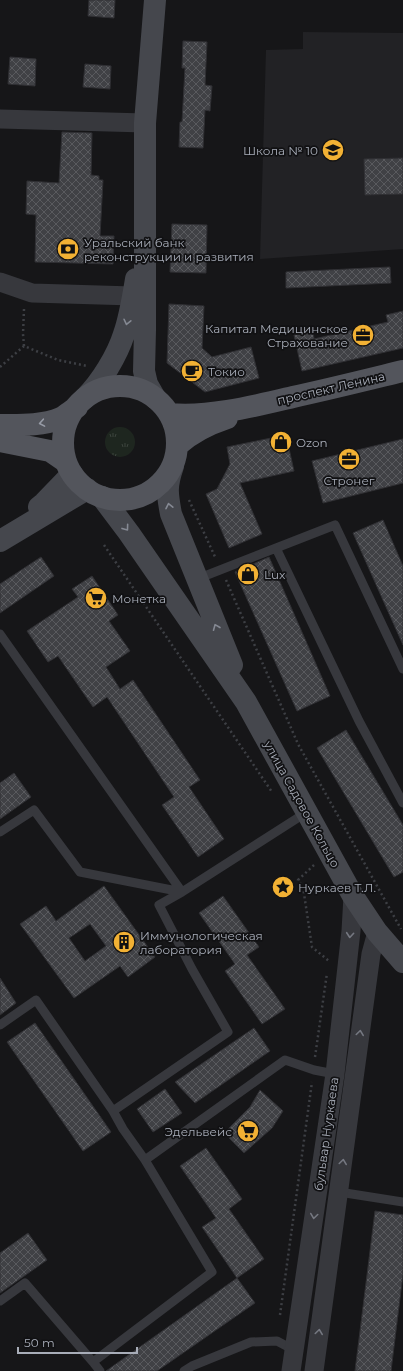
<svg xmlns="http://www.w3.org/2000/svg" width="403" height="1371" viewBox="0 0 403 1371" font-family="Montserrat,sans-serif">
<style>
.built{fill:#222225}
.grass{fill:url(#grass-tufts)}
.building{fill:url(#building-cross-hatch);stroke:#303034;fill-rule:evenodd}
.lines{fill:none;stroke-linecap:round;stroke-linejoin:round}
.path{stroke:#3d3f44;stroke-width:2.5;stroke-dasharray:2 3;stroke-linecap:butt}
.lane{stroke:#37383d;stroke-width:9}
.street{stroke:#37383d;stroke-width:19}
.secondary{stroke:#45474d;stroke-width:22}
.primary{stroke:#53555c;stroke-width:22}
.oneway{stroke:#858993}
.oneway2{stroke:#979ba6}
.oneway3{stroke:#757881}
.labels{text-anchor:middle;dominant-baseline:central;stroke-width:3.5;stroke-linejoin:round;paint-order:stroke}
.poi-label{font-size:12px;fill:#a8adb8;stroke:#111113;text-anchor:start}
.street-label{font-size:12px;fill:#a8adb8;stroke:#111113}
</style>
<defs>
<pattern id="grass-tufts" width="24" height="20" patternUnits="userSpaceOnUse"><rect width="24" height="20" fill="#1e261f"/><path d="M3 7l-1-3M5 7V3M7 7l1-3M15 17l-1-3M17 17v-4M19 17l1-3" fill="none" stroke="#3c433d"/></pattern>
<pattern id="building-cross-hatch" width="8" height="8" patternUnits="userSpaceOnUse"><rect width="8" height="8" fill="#404145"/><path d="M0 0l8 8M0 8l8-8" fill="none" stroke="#595a5e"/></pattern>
</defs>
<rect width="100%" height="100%" fill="#161618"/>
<path class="built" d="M303,32L403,33V249L260,259L266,50L303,49Z"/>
<path class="grass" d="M105 442a15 15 0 1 1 30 0a15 15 0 1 1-30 0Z"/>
<path class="building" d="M89,0H115L114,18L88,16Z
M183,41L207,42L205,85L212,86L210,111L205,110L203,148L179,147L180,122H182L185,68H182Z
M10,57L36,59L35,86L8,84Z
M85,64L111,66L110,89L83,87Z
M62,132L92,133L91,175L99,176V180H103L100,236H114L113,264L35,262L36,215L26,214L27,181L59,183Z
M403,158V194L365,195L364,159Z
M172,224L207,225L206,273L170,272Z
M390,267L391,283L286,288V272Z
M169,304L204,306L202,348L212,357L251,347L259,378L205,392L167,363Z
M403,311V348L302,371L294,335L313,331L314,339L388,322L386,315Z
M286,435L294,471L240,483L262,534L229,548L206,494L217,489L230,464L227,447Z
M403,439V483L323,503L312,461Z
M383,520L403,566V645L353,533Z
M41,557L54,576L0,613V584Z
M269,557L330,696L297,711L235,572Z
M92,576L118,615L109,621L130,651L106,667L120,689L133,680L200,780L189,787L224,839L198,857L162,805L174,797L107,697L93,707L58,656L48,662L27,631L78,597L72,589Z
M346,730L403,825V872L394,877L317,748Z
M14,773L31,797L0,819V783Z
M104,886L155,957L128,977L120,966L74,998L20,924L46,906L56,921ZM90,924L106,946L85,961L69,938Z
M223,896L259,947L247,955L285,1009L262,1024L225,971L235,964L199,913Z
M0,978L16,1003L0,1015Z
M35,1023L111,1132L83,1151L7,1042Z
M254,1028L270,1051L195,1103L175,1082Z
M165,1089L182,1113L153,1132L137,1109Z
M260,1090L283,1111L272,1128L244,1153L224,1133L250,1107Z
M206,1148L242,1199L229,1209L264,1259L237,1278L202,1227L216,1218L180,1166Z
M375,1211L403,1215V1274L391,1371H355Z
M28,1233L47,1260L0,1293V1253Z
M237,1278L255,1303L157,1371H106Z"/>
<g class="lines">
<path class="path" d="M24,346L23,334L24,309
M0,367L24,346L58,360L87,366
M189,500L216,559
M104,545L272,792
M226,580L298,744L401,929
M314,865L298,880L303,887L312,947L329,961
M315,1057L327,973
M280,1315L312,1082"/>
<path class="lane" d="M276,548L359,721L403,803
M197,579L335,525L403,669
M0,634L182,892
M0,832L34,810L80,872L182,892
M0,1025L36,1000L113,1111
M145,1160L123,1129L113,1111L228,1032L192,969L159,905L182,892L307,812
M339,1192L403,1202
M0,1301L25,1283L93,1362
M100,1371L93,1362L212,1272L145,1160L285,1060L314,1070L335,1074
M184,1371L192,1366L251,1342L277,1341L294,1350"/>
<path class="street" d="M0,119L145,123
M0,282L32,293L133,296
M291,1371L335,1074L351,931L353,896
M314,1371L371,954L377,932"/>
<path class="secondary" d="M85,398C101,382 117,356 124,334C130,317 133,297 136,279
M155,398L147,384L144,371L145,330V123L155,0
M173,466C166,486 167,493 171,514L232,665
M102,497L129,533L246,702L353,896L377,932L403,962
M39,507L44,503L72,474
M0,541L87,489"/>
<path class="primary" d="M63 443a57 57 0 1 1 114 0a57 57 0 1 1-114 0Z
M169,414C208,418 255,406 293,397C330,389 366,380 403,371
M0,425C20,425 42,426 61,418C66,415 71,411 77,407
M0,441L50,451L66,462
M178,445C192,432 209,424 227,418"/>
</g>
<defs><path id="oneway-chevron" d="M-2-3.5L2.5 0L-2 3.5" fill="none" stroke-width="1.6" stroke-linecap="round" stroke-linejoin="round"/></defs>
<g class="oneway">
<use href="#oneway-chevron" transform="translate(127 322) rotate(103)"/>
<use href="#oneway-chevron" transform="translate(169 506) rotate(-102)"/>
<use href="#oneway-chevron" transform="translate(126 528) rotate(54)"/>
<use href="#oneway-chevron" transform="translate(216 627) rotate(-112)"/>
</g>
<use class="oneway2" href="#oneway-chevron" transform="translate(42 423) rotate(170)"/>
<g class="oneway3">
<use href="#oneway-chevron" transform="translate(350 935) rotate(95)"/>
<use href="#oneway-chevron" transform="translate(360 1033) rotate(-82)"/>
<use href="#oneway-chevron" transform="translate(343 1162) rotate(-82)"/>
<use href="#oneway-chevron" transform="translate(314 1216) rotate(98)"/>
<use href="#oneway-chevron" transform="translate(319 1332) rotate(-82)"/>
</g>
<defs>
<g id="school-disc" transform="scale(1.15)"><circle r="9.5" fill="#f2b134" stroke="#111113"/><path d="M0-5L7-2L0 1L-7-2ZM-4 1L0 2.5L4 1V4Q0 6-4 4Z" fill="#111"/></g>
<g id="bank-disc" transform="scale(1.15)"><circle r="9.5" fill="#f2b134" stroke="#111113"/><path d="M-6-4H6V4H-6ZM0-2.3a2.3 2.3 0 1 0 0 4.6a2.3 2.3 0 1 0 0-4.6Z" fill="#111"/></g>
<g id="office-disc" transform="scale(1.15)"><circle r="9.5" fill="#f2b134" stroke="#111113"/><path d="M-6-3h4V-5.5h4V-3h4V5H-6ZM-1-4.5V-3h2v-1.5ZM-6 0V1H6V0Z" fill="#111"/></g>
<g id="cafe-disc" transform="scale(1.15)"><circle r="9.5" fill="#f2b134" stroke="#111113"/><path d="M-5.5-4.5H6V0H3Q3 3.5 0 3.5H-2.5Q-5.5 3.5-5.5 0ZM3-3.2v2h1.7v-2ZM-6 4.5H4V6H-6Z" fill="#111"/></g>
<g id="shop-disc" transform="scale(1.15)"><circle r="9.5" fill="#f2b134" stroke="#111113"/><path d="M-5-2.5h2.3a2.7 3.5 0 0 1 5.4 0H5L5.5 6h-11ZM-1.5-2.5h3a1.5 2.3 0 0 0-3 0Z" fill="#111"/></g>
<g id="supermarket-disc" transform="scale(1.15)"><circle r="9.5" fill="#f2b134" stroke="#111113"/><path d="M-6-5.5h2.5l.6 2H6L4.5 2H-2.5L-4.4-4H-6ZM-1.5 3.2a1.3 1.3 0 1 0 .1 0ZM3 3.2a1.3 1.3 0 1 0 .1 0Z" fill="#111"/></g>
<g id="sight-disc" transform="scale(1.15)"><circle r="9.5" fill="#f2b134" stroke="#111113"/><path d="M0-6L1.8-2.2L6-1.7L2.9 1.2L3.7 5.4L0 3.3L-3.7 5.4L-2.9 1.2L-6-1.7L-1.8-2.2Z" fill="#111"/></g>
<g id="building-disc" transform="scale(1.15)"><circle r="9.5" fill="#f2b134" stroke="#111113"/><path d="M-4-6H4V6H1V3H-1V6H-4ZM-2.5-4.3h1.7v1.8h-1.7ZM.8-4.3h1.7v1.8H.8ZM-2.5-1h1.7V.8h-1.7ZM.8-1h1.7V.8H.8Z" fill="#111"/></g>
</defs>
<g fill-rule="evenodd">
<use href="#school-disc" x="333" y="150"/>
<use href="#bank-disc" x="68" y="249"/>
<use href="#office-disc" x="363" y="335"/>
<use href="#cafe-disc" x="192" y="371"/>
<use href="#shop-disc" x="281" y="442"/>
<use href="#office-disc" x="349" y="459"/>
<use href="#shop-disc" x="248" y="574"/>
<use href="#supermarket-disc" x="96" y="598"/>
<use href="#sight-disc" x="283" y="887"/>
<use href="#building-disc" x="124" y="942"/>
<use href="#supermarket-disc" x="248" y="1131"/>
</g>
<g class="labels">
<g class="poi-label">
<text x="318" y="150" text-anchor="end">Школа № 10</text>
<text x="84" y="242">Уральский банк<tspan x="84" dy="14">реконструкции и развития</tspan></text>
<text x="348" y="328" text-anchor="end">Капитал Медицинское<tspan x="348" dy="14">Страхование</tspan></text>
<text x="208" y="371">Токио</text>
<text x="296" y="442">Ozon</text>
<text x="349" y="480" text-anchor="middle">Стронег</text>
<text x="264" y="574">Lux</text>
<text x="112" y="598">Монетка</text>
<text x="298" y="887">Нуркаев Т.Л.</text>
<text x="140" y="935">Иммунологическая<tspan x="140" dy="14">лаборатория</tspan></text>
<text x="232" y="1131" text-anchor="end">Эдельвейс</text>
</g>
<g class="street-label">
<text transform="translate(331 388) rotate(-13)">проспект Ленина</text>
<text transform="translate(302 804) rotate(61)">улица Садовое Кольцо</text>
<text transform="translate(326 1134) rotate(-82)">бульвар Нуркаева</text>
</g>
</g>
<path d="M18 1347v6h119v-6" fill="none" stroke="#a8adb8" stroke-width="2"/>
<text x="24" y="1347" font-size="12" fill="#a8adb8" stroke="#111113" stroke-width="3" paint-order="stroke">50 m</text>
</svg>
